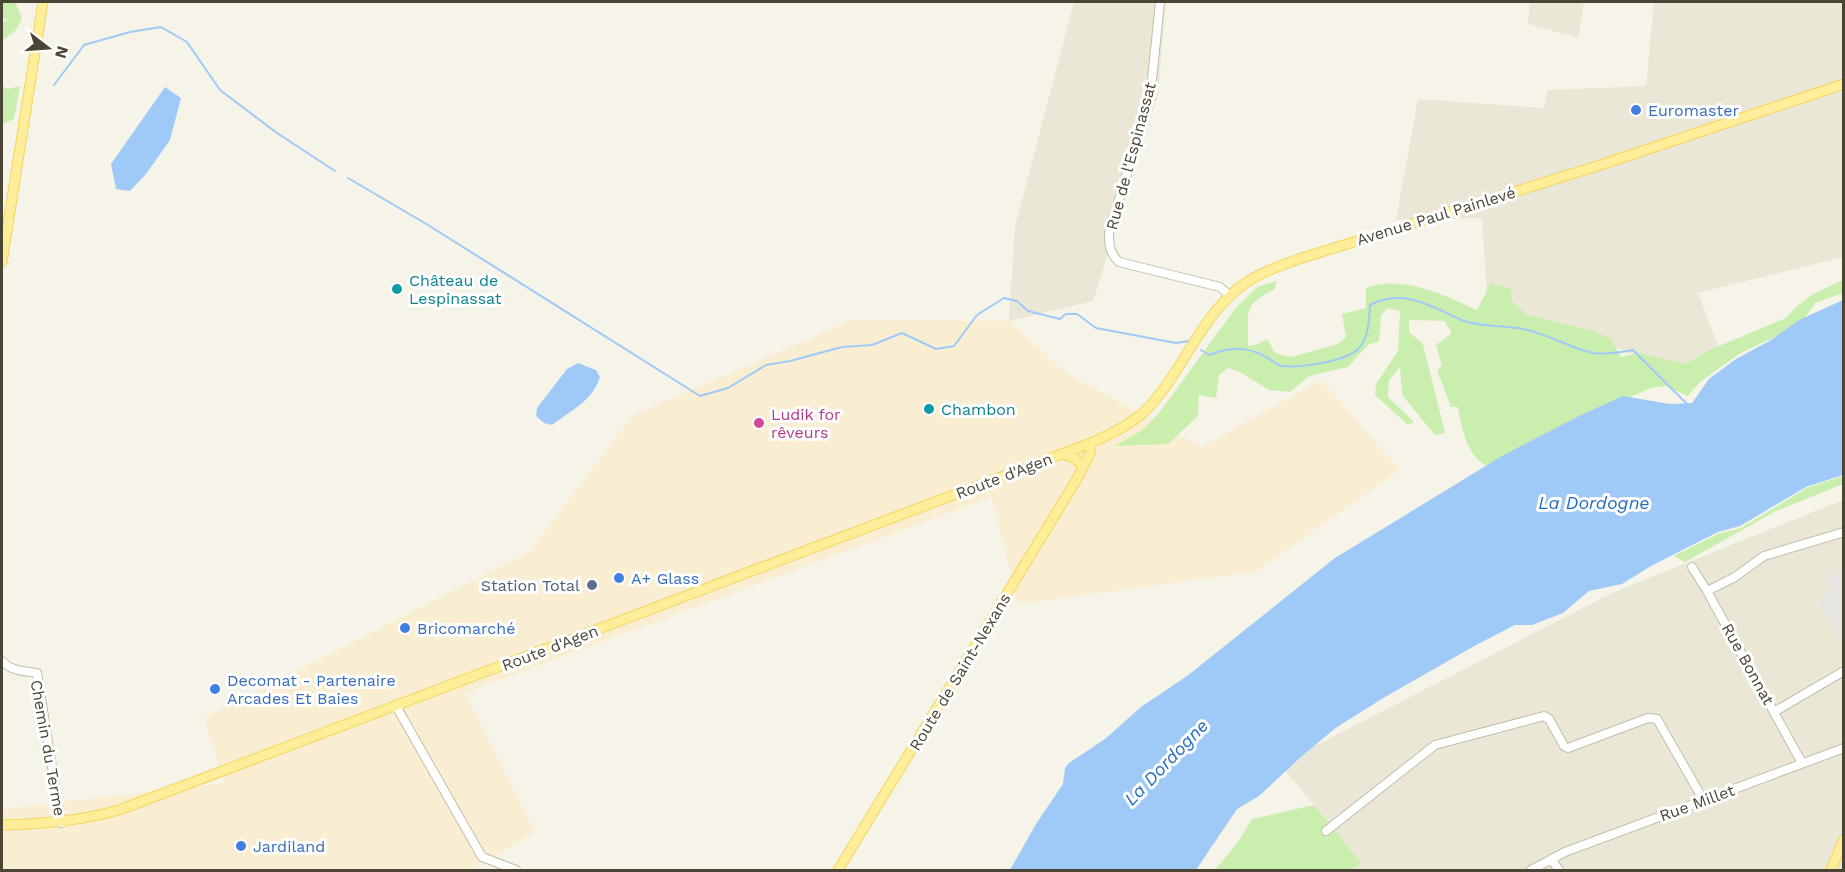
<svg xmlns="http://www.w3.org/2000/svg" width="1845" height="872" viewBox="0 0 1845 872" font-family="'Work Sans',sans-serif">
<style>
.residential{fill:#ebe7d6}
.commercial{fill:#f9eed2}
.green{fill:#c9eeae}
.parking{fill:#e7e5e1}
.water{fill:#9fcaf8}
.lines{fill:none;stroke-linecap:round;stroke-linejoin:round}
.stream{stroke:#9fcaf8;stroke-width:2}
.minor-casing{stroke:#c3bdaa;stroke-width:10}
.major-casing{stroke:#f1d65c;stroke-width:11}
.minor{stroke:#fff;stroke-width:8}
.major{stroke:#fe9;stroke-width:9}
.shop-dot{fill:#3f7fe0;stroke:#fff;stroke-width:2}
.culture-dot{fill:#0f9aa8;stroke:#fff;stroke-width:2}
.hotel-dot{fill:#d1479c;stroke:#fff;stroke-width:2}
.service-dot{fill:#5c6f8a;stroke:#fff;stroke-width:2}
.labels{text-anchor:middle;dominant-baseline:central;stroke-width:6;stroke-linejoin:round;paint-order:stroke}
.shop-label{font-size:16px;fill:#366cbe;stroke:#fff;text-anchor:start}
.street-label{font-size:16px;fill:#4b4536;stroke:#fff}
.culture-label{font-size:16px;fill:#0d838f;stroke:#fff;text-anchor:start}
.hotel-label{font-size:16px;fill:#b23c85;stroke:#fff;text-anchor:start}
.service-label{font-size:16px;fill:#4e5e75;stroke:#fff;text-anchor:end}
.water-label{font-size:18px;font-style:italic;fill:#226cc4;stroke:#fff}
</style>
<rect width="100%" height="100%" fill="#f6f4e9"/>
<path class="residential" d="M1074,2H1166L1158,96L1093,301L1009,321L1015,227Z
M1530,2H1584L1578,38L1528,24Z
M1654,2H1843V257L1698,293L1718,346L1688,381L1580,330L1490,346L1482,218L1396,220L1418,99L1544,108L1548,90L1646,86Z
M1843,500V870H1352L1361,863L1280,764L1614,592Z"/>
<path class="commercial" d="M852,320L1009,321L1066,373L1202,447L1321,380L1400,470L1255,572L1018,604L992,497L465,693L535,832L472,870H2V809L224,783L204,718L529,552L632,416Z"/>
<path class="green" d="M2,2H15L22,18L16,30L2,41V23L8,19L2,18Z
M2,86L8,89L20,86L14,119L2,124Z
M1843,280V293L1815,303L1801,324L1739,354L1700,382L1688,396L1665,386L1650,388L1487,466C1466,455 1462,428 1458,407H1451L1437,370L1442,366L1436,345L1452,333L1444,321L1409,320V332L1423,344L1445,433L1435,435L1402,395L1400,367L1389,380L1388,397L1414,422L1408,425L1375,395L1376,384L1398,351L1400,311L1387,308L1381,316L1379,342L1369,344L1348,367L1309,376L1290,392L1269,390L1240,372L1228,368L1219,375L1216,398L1199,395L1198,416L1168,444L1115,446L1144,429L1159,413L1235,309L1257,287L1276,281L1275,289C1241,306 1249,311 1248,346L1256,345L1267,339L1275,353L1291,357L1338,344L1346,337L1342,314L1366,308V288C1404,274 1443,295 1477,310L1491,283L1511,289L1512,301L1527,315L1595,331L1611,339L1621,357L1639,353L1686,364L1707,351L1786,318L1796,307L1813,294Z
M1843,476V484L1776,511L1685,562L1674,556L1718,534L1741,528L1807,488Z
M1314,805L1361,863L1352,870H1215L1238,842L1252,819Z"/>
<path class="parking" d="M1843,569V644L1818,600L1831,593L1826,579Z"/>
<path class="water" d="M165,87L181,98L170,140L146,174L130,191L116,189L111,164Z
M1843,300V475L1806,487L1740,526L1718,532L1651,566L1622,584L1589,591L1563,613L1532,625H1515L1476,645L1385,697L1337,727L1302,756L1259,796L1237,809L1196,870H1010L1036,824L1063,784L1065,768L1069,763L1105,739L1141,707L1187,676L1335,558L1502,456L1579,416L1623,396L1670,404L1692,403L1709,379L1736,359L1771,340L1799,320Z
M578,363L596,370L600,377C592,402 571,410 552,425L544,423L536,416L537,408L567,369Z"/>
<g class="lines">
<path class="stream" d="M54,85L84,45L130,32L161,27L187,42L220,90L277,133L335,171
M348,178L428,225L700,396L728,388L766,365L790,361L842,347L872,345L902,333L936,349L954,346L977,315L1004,298L1017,301L1028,311L1060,319L1066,314H1077L1096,328L1176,343L1189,341
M1201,350L1209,355C1230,347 1247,346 1266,357C1272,360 1276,365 1282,366C1299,368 1345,362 1358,349C1369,338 1369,320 1370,305C1405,287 1433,308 1464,321C1476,326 1509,326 1523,329C1547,333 1569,348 1593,353C1606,355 1620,352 1633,350L1687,404"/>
<g class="minor-casing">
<path id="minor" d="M1160,2L1152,79L1146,110L1109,233C1109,245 1110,254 1119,262L1212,285L1220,287L1230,296
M1692,567L1707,591L1802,763
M1707,591L1735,577L1764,556L1844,532
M2,661C11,671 24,671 37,673L61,823
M396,706L482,857L516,870
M1774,712L1844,671
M1326,831L1435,745L1544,716L1549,719L1564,746L1568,748L1648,718L1657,719L1704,801
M1551,859L1559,870
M1531,870L1565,852L1844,748"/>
</g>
<g class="major-casing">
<path id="major" d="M2,262L43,2
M1061,454L1071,456L1081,464
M2,825C42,824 79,821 119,810L1091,443C1111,434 1130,425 1146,410C1182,374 1201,314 1244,284C1261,272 1282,265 1302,258L1594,167L1844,84
M838,870L1077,479L1090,453L1091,443
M1831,870L1844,839"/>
</g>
<use href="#minor" class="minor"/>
<use href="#major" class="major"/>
</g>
<g class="shop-dot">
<circle cx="1636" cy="110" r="6"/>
<circle cx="619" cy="578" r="6"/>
<circle cx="405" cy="628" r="6"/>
<circle cx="215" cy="689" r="6"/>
<circle cx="241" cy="846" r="6"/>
</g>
<g class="culture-dot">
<circle cx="397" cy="289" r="6"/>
<circle cx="929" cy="409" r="6"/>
</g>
<circle class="hotel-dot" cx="759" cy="423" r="6"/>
<circle class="service-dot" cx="592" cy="585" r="6"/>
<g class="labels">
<g class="shop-label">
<text x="1648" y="110">Euromaster</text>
<text x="631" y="578">A+ Glass</text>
<text x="417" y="628">Bricomarché</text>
<text x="227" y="680">Decomat - Partenaire<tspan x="227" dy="18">Arcades Et Baies</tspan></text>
<text x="253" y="846">Jardiland</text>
</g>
<g class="street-label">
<text transform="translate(1131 156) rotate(-75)">Rue de l'Espinassat</text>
<text transform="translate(1436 216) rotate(-17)">Avenue Paul Painlevé</text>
<text transform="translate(1004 476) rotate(-21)">Route d'Agen</text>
<text transform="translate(550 648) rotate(-21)">Route d'Agen</text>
<text transform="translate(1748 664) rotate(61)">Rue Bonnat</text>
<text transform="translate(960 672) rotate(-59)">Route de Saint-Nexans</text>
<text transform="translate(48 748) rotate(80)">Chemin du Terme</text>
<text transform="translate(1697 803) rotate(-20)">Rue Millet</text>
</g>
<g class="culture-label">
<text x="409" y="280">Château de<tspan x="409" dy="18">Lespinassat</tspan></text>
<text x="941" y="409">Chambon</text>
</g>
<g class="hotel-label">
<text x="771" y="414">Ludik for<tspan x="771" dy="18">rêveurs</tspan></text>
</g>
<g class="service-label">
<text x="580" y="585">Station Total</text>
</g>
<g class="water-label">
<text x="1594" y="502">La Dordogne</text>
<text transform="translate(1166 762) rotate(-46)">La Dordogne</text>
</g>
</g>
<rect width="1845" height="872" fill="none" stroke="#4b4536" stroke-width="6"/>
<g transform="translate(48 48) rotate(107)" stroke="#ffffff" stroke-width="4.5" paint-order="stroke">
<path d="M0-4.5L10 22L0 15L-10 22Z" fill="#4b4536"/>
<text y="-9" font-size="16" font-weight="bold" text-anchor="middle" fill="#4b4536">N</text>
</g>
</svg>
